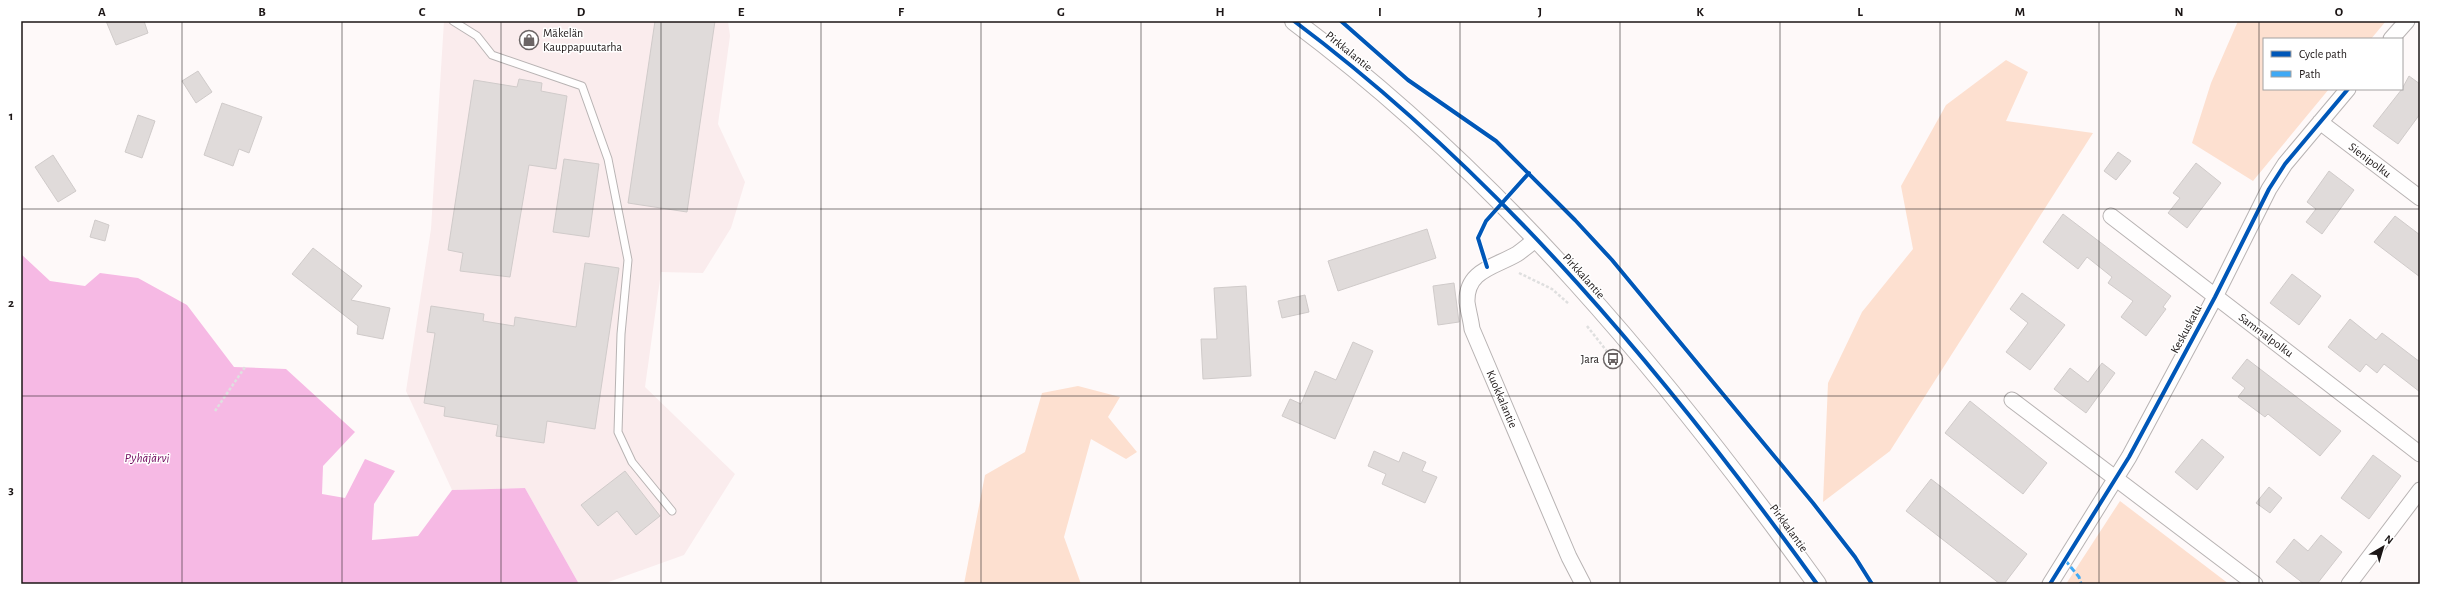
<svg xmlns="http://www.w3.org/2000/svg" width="2441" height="605" viewBox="0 0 2441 605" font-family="'Alegreya Sans',sans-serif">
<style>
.built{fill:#faeced}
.green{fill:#fde0d0}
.water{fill:#f6b9e4}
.building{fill:#e0dbda;stroke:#d0cbca}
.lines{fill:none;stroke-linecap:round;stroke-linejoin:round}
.service-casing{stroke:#b8b3b3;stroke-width:9}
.minor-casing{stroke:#b8b3b3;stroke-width:17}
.tertiary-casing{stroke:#b8b3b3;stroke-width:20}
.path{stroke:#dfdfdf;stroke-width:2.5;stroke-dasharray:3 2;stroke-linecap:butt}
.service{stroke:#fffefe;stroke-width:7}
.minor{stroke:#fffefe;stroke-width:15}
.tertiary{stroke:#fffefe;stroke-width:18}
.quiet{stroke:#3fa9f5;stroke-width:3;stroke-dasharray:6 3;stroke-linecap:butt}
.cycleway-casing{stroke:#fff;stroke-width:6}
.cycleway{stroke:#0057b8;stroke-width:4}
.grid{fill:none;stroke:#1c1616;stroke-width:1;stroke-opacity:0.55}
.labels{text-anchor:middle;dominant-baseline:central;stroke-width:3;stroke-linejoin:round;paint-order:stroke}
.poi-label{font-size:12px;fill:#1c1616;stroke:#fff;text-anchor:start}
.street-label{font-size:12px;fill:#1c1616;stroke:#fff}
.water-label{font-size:13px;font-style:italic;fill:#70095d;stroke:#fff}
.neatline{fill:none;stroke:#1c1616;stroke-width:1.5}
.grid-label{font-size:13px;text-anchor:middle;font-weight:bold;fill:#1c1616}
</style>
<rect width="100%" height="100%" fill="#fef9f9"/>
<path class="built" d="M444,21H728L730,36L718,124L745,182L731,228L703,273L661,272L645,387L735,474L684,555L603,584H579L525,488L452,490L406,391L431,229Z"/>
<path class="green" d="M2238,21H2386L2371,39H2264V89H2329L2253,181L2192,143L2211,83Z
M2006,60L2028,72L2006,121L2093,133L1890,451L1823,502L1828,383L1862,312L1913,249L1901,186L1946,105Z
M1078,386L1120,397L1108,417L1137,452L1126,459L1091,439L1064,537L1081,584H964L985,475L1025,452L1042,393Z
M2120,501L2229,584H2066Z"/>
<path class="water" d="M21,254L50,281L85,286L100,273L138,278L187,305L234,367L286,369L355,432L323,466L322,494L345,498L365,459L395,471L374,504L372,540L418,536L452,490L525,488L579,584H21Z"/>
<path class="building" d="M106,21H144L148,33L116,45Z
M655,21H715L687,212L628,203Z
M198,71L212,92L196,103L182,81Z
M2409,76L2420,84V114L2398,144L2373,126L2402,89Z
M519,79L542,83L541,91L567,96L556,169L529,165L510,277L460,271L463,253L448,250L474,80L517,87Z
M222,103L262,117L249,153L239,149L233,166L204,155Z
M138,115L155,121L142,158L125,152Z
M2118,152L2131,161L2116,180L2104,171Z
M53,155L76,191L58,202L35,167Z
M564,159L599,164L589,237L553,232Z
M2196,163L2221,183L2187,228L2168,213L2180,198L2173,193Z
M2329,171L2354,190L2322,234L2306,222L2316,209L2307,202Z
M2063,214L2171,296L2163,307L2166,309L2146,336L2121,317L2133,301L2108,283L2112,277L2087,257L2078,269L2043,242Z
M2395,216L2420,235V277L2374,242Z
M95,220L109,225L105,241L90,237Z
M1427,229L1436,258L1338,291L1328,261Z
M313,248L362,286L351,300L390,308L383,339L357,334L358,326L292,274Z
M585,263L619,268L595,429L547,421L544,443L496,436L498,425L444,416L445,407L424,403L435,333L427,332L431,306L484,314L483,321L514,326L515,317L576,327Z
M2292,274L2321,296L2299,325L2270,303Z
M1454,283L1459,322L1438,325L1433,286Z
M1246,286L1251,376L1203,379L1201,339H1217L1214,288Z
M2022,293L2065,325L2030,370L2006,352L2028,323L2010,309Z
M1305,295L1309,312L1282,318L1278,301Z
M2350,319L2376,340L2382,333L2420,362V392L2384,364L2377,373L2366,364L2360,372L2328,347Z
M1353,342L1373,351L1335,439L1282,416L1290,399L1301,404L1315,371L1336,380Z
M2247,359L2341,431L2320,456L2268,414L2265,417L2238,397L2245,388L2232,378Z
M2102,363L2115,373L2086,413L2054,389L2070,368L2088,382Z
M1970,401L2047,463L2023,494L1945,433Z
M2202,439L2224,457L2197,490L2175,472Z
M1374,451L1399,462L1403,452L1426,462L1422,471L1437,477L1425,503L1382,484L1386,474L1368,466Z
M2373,455L2401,476L2369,519L2341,498Z
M625,471L660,516L636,535L617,511L598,526L581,505Z
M1931,479L2027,554L2004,584H2000L1906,511Z
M2269,487L2282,498L2270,513L2256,503Z
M2321,535L2342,552L2317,584H2304L2276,562L2294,539L2308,551Z"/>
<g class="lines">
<g class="service-casing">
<path id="service" d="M453,21L477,36L492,55L582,86L608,159L628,260L621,334L618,432L632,462L672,511"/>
</g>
<g class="minor-casing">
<path id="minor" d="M2391,39L2407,21
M2320,122L2420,198
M2111,216L2420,454
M1536,239C1530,244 1523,250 1517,254C1495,267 1466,270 1467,302C1468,310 1471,320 1472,329L1569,557L1583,584
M2012,400L2255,584
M2050,584L2129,457L2215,297L2269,189L2285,164L2348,89
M2349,584L2420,490"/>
</g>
<g class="tertiary-casing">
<path id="tertiary" d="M1294,21C1501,176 1667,376 1817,584"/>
</g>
<path class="path" d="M1519,273L1552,289L1569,304
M1587,326L1613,359
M215,411L245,367"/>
<use href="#service" class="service"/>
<use href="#minor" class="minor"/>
<use href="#tertiary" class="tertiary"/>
<path class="quiet" d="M2065,560L2079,577L2081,584"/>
<g class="cycleway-casing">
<path id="cycleway" d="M1294,21C1501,176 1667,376 1817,584
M1341,21L1408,80L1496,141L1575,220L1612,260L1813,503L1855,557L1872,584
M1487,267L1478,238L1486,221L1529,173
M2050,584L2129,457L2215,297L2269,189L2285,164L2348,89"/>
</g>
<use href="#cycleway" class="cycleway"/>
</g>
<path class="grid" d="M182,21V584M342,21V584M501,21V584M661,21V584M821,21V584M981,21V584M1141,21V584M1300,21V584M1460,21V584M1620,21V584M1780,21V584M1940,21V584M2099,21V584M2259,21V584M21,209H2420M21,396H2420"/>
<defs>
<g id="shop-ring" transform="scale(1)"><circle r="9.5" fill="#fff" stroke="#6b6565" stroke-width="1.5"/><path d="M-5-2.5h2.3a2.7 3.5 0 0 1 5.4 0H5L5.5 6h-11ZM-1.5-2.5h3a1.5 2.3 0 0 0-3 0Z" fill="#6b6565"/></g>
<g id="bus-ring" transform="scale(1)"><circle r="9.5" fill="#fff" stroke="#6b6565" stroke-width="1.5"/><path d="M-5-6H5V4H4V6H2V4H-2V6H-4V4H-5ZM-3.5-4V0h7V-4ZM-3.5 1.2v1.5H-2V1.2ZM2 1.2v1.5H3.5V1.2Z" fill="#6b6565"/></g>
</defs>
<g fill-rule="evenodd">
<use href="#shop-ring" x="529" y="40"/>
<use href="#bus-ring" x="1613" y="359"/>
</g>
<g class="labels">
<g class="poi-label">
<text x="543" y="33">Mäkelän<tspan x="543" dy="14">Kauppapuutarha</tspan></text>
<text x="1599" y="359" text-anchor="end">Jara</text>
</g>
<g class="street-label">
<text transform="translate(1349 51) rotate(39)">Pirkkalantie</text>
<text transform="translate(2370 160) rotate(37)">Sienipolku</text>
<text transform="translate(1584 276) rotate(48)">Pirkkalantie</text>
<text transform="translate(2186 329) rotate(-62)">Keskuskatu</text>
<text transform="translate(2266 335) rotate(37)">Sammalpolku</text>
<text transform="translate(1502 399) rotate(67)">Kuokkalantie</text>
<text transform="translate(1789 528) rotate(54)">Pirkkalantie</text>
</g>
<g class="water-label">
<text x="147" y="458">Pyhäjärvi</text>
</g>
</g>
<rect width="2441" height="605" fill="none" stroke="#ffffff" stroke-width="44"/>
<rect x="2263" y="38" width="140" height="52" fill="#ffffff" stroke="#a4a2a2"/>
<rect x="2271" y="51" width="20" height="6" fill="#0057b8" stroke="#a4a2a2"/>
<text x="2299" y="58" font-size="12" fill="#1c1616">Cycle path</text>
<rect x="2271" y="71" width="20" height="6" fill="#3fa9f5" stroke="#a4a2a2"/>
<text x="2299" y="78" font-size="12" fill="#1c1616">Path</text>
<g transform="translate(2383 547) rotate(38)" stroke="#ffffff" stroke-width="3" paint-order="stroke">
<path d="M0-3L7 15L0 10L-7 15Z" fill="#1c1616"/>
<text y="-6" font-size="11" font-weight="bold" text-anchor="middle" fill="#1c1616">N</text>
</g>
<rect x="22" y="22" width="2397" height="561" class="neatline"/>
<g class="grid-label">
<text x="102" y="16">A</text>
<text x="262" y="16">B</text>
<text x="422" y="16">C</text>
<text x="581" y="16">D</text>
<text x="741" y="16">E</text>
<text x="901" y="16">F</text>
<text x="1061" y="16">G</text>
<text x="1220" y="16">H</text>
<text x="1380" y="16">I</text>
<text x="1540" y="16">J</text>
<text x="1700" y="16">K</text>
<text x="1860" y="16">L</text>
<text x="2020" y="16">M</text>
<text x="2179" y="16">N</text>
<text x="2339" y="16">O</text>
<text x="11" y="120">1</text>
<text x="11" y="307">2</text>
<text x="11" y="494">3</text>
</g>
</svg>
